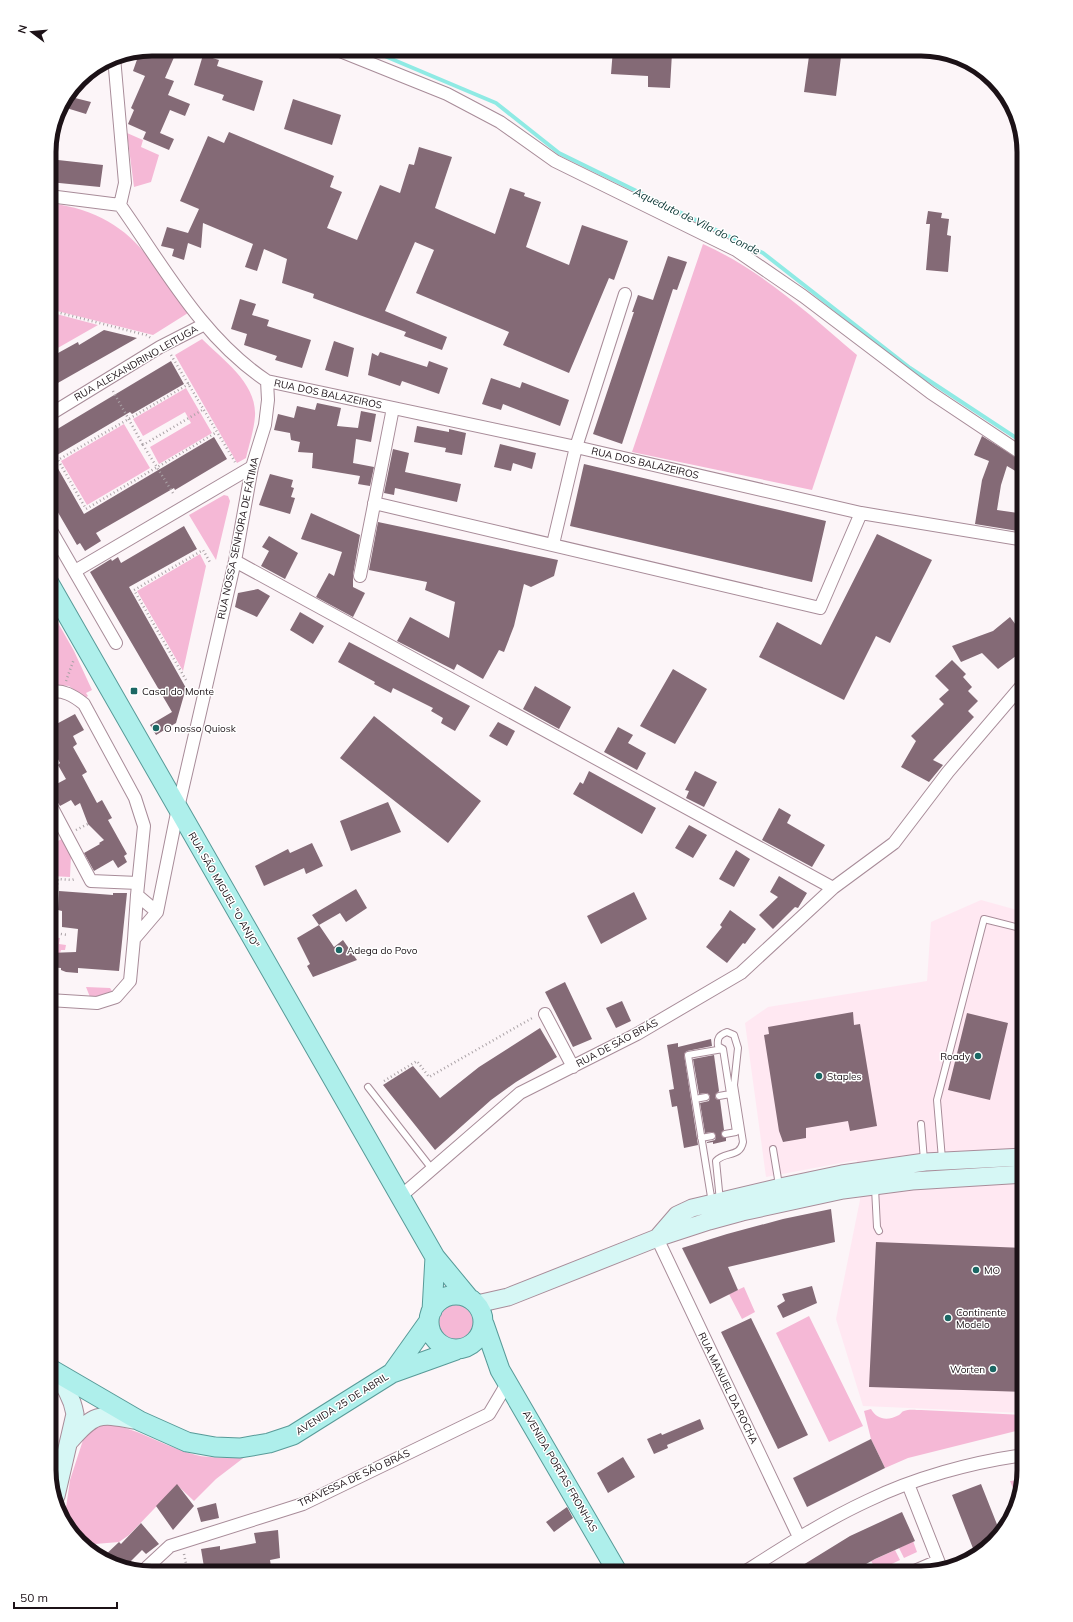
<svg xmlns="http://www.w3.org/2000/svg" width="1073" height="1622" viewBox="0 0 1073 1622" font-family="Mulish,sans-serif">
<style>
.built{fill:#ffe8f2}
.green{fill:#f5b8d6}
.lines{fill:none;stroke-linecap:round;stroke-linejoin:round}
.stream{stroke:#8feae4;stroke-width:4}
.building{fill:#846a76}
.lane-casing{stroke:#a88c99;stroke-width:8}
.street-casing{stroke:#a88c99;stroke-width:14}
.secondary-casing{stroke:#a88c99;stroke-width:19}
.primary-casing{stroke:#589a98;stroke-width:21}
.path{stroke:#aaa2a6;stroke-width:2.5;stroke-dasharray:1 3;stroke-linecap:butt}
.lane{stroke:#fff;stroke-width:6}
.street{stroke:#fff;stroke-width:12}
.secondary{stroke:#d6f7f5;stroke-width:17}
.primary{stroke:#aeefeb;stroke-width:19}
.poi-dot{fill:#1b6764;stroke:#fff;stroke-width:1.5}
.labels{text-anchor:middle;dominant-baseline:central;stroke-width:3;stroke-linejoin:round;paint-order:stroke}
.street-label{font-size:10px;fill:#1c1217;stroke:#fff}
.poi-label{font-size:10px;fill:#1c1217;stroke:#fff;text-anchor:start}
.water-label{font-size:11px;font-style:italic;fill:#083533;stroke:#fff}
.rim{fill:none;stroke:#1c1217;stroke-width:5}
</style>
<rect width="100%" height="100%" fill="#fcf5f8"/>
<path class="built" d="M981,900L1024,912V1413L863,1406L836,1319L860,1200L857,1160L766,1177L745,1023L768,1007L927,981L931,922Z"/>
<path class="green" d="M127,133L143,140L141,147L159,155L151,182L134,187Z
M49,203C127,213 147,254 188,313L153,335L49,309Z
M703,244C761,270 809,314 857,355L812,490L632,452Z
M49,312L98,325L49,353Z
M202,339C223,360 257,383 255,416C254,430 249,445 246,458L237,463L175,355Z
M186,388L212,433L159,464L150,447L191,423L185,412L143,436L133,419Z
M124,424L150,468L87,505L61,461Z
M224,495L228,496L230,501L216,560L189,515Z
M200,554L206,566L183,671L137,591Z
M49,607L74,651L92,690L86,693L88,696L85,698L69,686L49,684Z
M49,810L62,832L49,839Z
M62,839L71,855L70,877L51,876L49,907V845Z
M49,937L60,938L59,944L66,945L65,950H61L60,953H49Z
M86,987L110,988L112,991L98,997H90Z
M744,1287L755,1312L742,1319L729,1294Z
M436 1323a21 21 0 1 1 42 0a21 21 0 1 1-42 0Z
M809,1316L863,1426L829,1442L776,1333Z
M871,1409C877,1420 888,1421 899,1415C901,1414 902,1411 904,1411C908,1409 916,1410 921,1410L1024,1415V1429L908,1458L885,1468L871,1439L864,1411Z
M102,1423C135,1426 164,1447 196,1455C212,1459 230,1457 246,1456L216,1479L194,1501L177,1485L129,1535L119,1542L95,1544L74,1533L64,1522L70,1480L84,1437Z
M1021,1480L1017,1498L1010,1481Z
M913,1541L917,1552L904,1558L899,1548Z
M895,1550L900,1560L877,1571L871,1561Z
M867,1564L872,1573H852V1572Z"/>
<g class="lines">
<path class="stream" d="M368,49L496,103L559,153L763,253L910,368L1024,443"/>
</g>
<path class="building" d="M152,49H160L175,55L165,78L174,81L168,95L190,104L185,116L170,110L160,133L174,139L169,150L143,139L146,132L128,124L134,110L131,108L145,76L133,71L140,51Z
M613,49H635V51L672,53L670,88L648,87V76L611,74Z
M810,49H842L836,96L804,92Z
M203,55L219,60L217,66L263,81L254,111L222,100L224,95L194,85Z
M67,96L91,102L86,114L60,106Z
M293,99L341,115L332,145L284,129Z
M229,132L334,176L330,187L342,192L327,228L357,240L380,185L400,193L409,164L414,165L419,147L452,157L435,208L495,234L510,188L525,193L524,196L541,202L526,247L569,265L582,225L628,241L614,280L609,278L569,373L503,345L509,332L416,293L434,250L415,242L385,311L447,337L442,350L404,336L406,332L313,298L314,294L282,283L287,259L264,249L257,271L245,267L253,244L203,223L201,248L188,243L184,260L172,256L174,249L161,246L167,227L188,233L199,209L180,201L208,136L224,143Z
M49,159L103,165L100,187L49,182Z
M928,211L942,213L941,218L949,219L947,235L951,236L948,272L926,270L930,224H926Z
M668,256L687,262L677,290L673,289L622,444L593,434L634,312H632L638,295L653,300Z
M240,299L256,304L252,315L269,320L267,326L311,340L302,368L275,360L277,356L244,345L247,334L231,329Z
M104,330L137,338L49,388V358L78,342L79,345Z
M334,341L354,348L348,377L325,370Z
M380,352L427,367L429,361L448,368L439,394L402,381L400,386L368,375L372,353L378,356Z
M171,361L184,384L132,414L130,412L52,458L84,514L214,437L227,459L175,490L174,488L96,533L101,541L85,551L80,543L77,545L49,497V434Z
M491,378L520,388L522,382L569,400L560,426L503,404L501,410L482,404Z
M317,403L341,408L337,426L358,428L361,411L376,414L371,442L356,439L353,463L374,467L370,486L358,484L360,476L312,468L313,453L298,452L300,442L291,440L290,433L274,430L278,414L294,418L297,406L315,410Z
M417,426L449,432V429L466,433L462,455L445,452L446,448L414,442Z
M982,436L1024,462V476L1007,466L1001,485L997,510L1024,514V532L975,524L982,480L989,461L974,455Z
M500,444L536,453L532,469L513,463L511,471L494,467Z
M393,449L409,453L405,472L461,484L457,502L395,488L394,495L384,493Z
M584,464L826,521L812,582L570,526Z
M270,474L293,480L291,487L294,488L291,497L295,498L290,514L259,505Z
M311,513L360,535L353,575V587L365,593L353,617L316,597L329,573L334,576L342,552L301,539Z
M378,522L558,560L554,576L531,587L524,584L514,626L504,652L499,650L483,679L457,664L454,670L397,641L410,617L449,638L455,602L425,590L427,582L369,570Z
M184,526L197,549L129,587L186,688L176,723L156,735L150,725L172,712L90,572L111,559L112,561L118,557L121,563Z
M877,534L932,560L890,643L876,636L844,700L759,657L777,622L821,645Z
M269,536L298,553L285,579L261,566L269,551L262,547Z
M258,589L270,596L257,617L235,607L238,593Z
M300,612L324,626L313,644L290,630Z
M1010,617L1024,636V650L998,669L982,653L961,662L952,646L993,631Z
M349,642L470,706L455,731L441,723L443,718L431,711L433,708L393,688L391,693L374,684L375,682L338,662Z
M952,660L966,674L963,677L972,687L968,691L978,701L968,711L974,717L933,760L943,765L929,782L901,767L916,741L911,736L944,704L939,699L949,690L935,676Z
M673,669L707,689L675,744L640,726Z
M535,686L571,707L559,729L523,709Z
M75,714L84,730L73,736L77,744L73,747L87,772L82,775L97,803L102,800L112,818L108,820L127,854L124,856L127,862L118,868L113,860L94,871L84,853L100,844L99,843L104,840L88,824L80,803L75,806L71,800L60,806L55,798L49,795V788L66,779L58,765L60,763L49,743V728Z
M374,716L481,801L448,843L340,758Z
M498,722L515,731L507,746L489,736Z
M618,727L633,735L628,743L646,753L637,770L604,752Z
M589,771L656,808L642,834L573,794L580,782L583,784Z
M695,771L717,782L704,807L686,798L689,791L685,790Z
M388,802L401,832L351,851L340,821Z
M779,808L791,815L787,823L825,845L812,867L762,840Z
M689,825L707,835L693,858L675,848Z
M312,843L323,866L306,874L304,868L264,886L255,866L288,849L290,853Z
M736,850L750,859L734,887L719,879Z
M779,876L807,893L798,908L795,907L773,929L759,915L778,897L770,892Z
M356,889L367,908L346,922L340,913L319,925L312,915Z
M59,891L113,895V893H127L119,971L78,968V973L66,972L61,970V968L49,967V953L76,952L78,929L62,927V911L58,910Z
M634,892L647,919L601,944L587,916Z
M730,910L756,929L745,944L743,943L727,963L706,947L722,927L720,925Z
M319,925L334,947L343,940L357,960L313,977L307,966L310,964L297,938Z
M565,982L592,1039L573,1047L545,992Z
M622,1001L631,1021L616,1028L606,1008Z
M853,1012L854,1025L860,1024L877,1126L850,1131L848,1121L806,1128V1138L783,1142L779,1131L764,1035L769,1034L768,1027Z
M967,1013L1008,1023L990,1100L948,1090Z
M540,1028L557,1057L516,1082L491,1100L435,1150L383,1085L413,1066L440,1098L479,1067Z
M711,1039L712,1046L687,1051L684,1054L698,1145L684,1148L677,1106L672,1107L669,1090L674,1089L667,1045L678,1043V1047Z
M714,1055L719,1091L715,1096L716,1099L720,1100L724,1130L721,1134L726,1138V1141L713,1144V1142L707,1143V1142L715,1140L716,1136L713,1132L705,1133L700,1103L709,1101L710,1096L707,1093L699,1094L693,1059Z
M831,1209L835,1242L728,1267L738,1290L710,1304L682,1248L727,1234L783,1219Z
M876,1242L1024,1248V1392L869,1387Z
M812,1286L817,1303L783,1318L777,1306L785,1301L782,1294Z
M751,1318L808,1435L778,1449L721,1332Z
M700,1419L704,1429L667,1445L668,1448L654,1454L647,1439L661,1433L662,1435Z
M871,1439L885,1468L807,1507L793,1478Z
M623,1457L635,1477L608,1493L597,1473Z
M177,1484L194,1506L173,1530L156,1506Z
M981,1484L1000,1532L976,1556L952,1495Z
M216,1503L219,1518L201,1522L197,1508Z
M567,1507L573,1518L554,1532L546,1522Z
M902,1512L915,1541L875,1559L850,1573H790L850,1536Z
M141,1523L159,1544L146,1554L142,1550L125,1567L101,1559L119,1542L121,1544Z
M278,1530L280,1558L270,1560L272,1573H205L201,1549L220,1546V1550L256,1543L254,1533Z"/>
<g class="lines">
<g class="lane-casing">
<path id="lane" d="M368,1087L432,1169
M719,1096L730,1094
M695,1099L706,1097
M921,1124L924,1160
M701,1138L712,1136
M773,1149L779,1185
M942,1159L937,1100L984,919L1024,929
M875,1188L877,1227L879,1231
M720,1201L716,1161C725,1151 740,1158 743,1142L734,1085L738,1048L734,1035L727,1032C719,1035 717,1038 718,1046L723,1049L736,1132L725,1134
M712,1203L688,1055L723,1049"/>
</g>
<g class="street-casing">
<path id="street" d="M335,49L447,94L500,122L555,161L736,250L803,296L931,393L1024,455
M114,57L125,183L120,205C164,267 202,338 267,381L576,447L861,513L1024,540
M49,196L120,205
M49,415L160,347L203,325
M374,503L820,608L861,513
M49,527L116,643
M553,544L576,447L625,294
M235,561L833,888
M75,571L252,467
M360,576L393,408
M49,692C63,689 74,696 84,704L135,798L144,826L137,895L157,912
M49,802L91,881L138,883
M134,939L137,895
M49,1000L97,1003L116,997L130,981L134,939L157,912L178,808L235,561L252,467L265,425L268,400L267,381
M545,1014L573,1067
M401,1196L520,1093L637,1034L741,973L833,888L894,843L948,772L1024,683
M657,1238L799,1537
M908,1484L941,1568
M142,1572L170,1546L303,1504L489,1414L508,1382
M743,1573C784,1547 824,1521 867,1501C914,1478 972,1462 1024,1455
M910,1573L938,1561"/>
</g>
<g class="secondary-casing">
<path id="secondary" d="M658,1237L677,1215L692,1208L785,1186L842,1174L925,1162L1024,1157
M477,1304L508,1297L657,1238L709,1221L742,1212L843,1190L912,1181L1024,1174
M54,1371C64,1385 72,1397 75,1414L56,1496
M70,1441C94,1414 98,1413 133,1420"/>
</g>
<g class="primary-casing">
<path id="primary" d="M49,583L435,1257L468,1297
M429 1322a27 27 0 1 1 54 0a27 27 0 1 1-54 0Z
M432,1311L435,1257
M484,1324L500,1370L618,1573
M49,1368L140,1421L187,1442L215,1447L240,1448L269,1443L293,1435L392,1373L456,1350
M392,1373L429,1321"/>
</g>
<path class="path" d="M49,310L146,335L151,338
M171,355L235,462
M189,384L58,460L86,509L217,432
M113,391L143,445
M173,493L143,445L204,409
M186,680L134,590L203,550L211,564
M66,681L74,659
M76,830L88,824
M49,844L56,840
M49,920H53L54,933L68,935
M53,920L58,879L72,880L75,879
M384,1081L417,1061L429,1077L534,1017
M184,1554L188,1573"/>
<use href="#lane" class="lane"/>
<use href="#street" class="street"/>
<use href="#secondary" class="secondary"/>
<use href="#primary" class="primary"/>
</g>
<g class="poi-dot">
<rect x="130" y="687" width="8" height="8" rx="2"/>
<circle cx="156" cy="728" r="4"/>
<circle cx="339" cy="950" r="4"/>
<circle cx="978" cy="1056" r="4"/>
<circle cx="819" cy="1076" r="4"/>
<circle cx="976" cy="1270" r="4"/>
<circle cx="948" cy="1318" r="4"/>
<circle cx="993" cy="1369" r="4"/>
</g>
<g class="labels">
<g class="street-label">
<text transform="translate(136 363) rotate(-30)">RUA ALEXANDRINO LEITUGA</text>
<text transform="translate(328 394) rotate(12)">RUA DOS BALAZEIROS</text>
<text transform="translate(645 463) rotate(13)">RUA DOS BALAZEIROS</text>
<text transform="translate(238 538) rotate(-78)">RUA NOSSA SENHORA DE FÁTIMA</text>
<text transform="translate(224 890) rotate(60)">RUA SÃO MIGUEL "O ANJO"</text>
<text transform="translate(617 1043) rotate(-28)">RUA DE SÃO BRÁS</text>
<text transform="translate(728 1388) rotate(64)">RUA MANUEL DA ROCHA</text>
<text transform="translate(342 1404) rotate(-32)">AVENIDA 25 DE ABRIL</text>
<text transform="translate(560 1471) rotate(60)">AVENIDA PORTAS FRONHAS</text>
<text transform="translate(354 1478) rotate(-25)">TRAVESSA DE SÃO BRÁS</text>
</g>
<g class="poi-label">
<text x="142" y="691">Casal do Monte</text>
<text x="164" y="728">O nosso Quiosk</text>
<text x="347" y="950">Adega do Povo</text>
<text x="970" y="1056" text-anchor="end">Roady</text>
<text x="827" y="1076">Staples</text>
<text x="984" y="1270">MO</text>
<text x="956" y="1312">Continente<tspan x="956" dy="12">Modelo</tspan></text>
<text x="985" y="1369" text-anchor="end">Worten</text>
</g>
<g class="water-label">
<text transform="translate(697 221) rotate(26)">Aqueduto de Vila do Conde</text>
</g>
</g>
<path d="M0 0H1073V1622H0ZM152 56H921A96 96 0 0 1 1017 152V1470A96 96 0 0 1 921 1566H152A96 96 0 0 1 56 1470V152A96 96 0 0 1 152 56Z" fill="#fff" fill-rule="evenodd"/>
<path class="rim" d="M152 56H921A96 96 0 0 1 1017 152V1470A96 96 0 0 1 921 1566H152A96 96 0 0 1 56 1470V152A96 96 0 0 1 152 56Z"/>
<g transform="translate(32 32) rotate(286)" stroke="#ffffff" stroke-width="3" paint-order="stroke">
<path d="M0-3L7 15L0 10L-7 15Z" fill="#1c1217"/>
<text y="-6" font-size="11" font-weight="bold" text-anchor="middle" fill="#1c1217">N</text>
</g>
<path d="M14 1602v6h103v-6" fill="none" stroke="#1c1217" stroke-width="2"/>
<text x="20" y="1602" font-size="12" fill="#1c1217" stroke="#ffffff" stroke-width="3" paint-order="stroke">50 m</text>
</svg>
